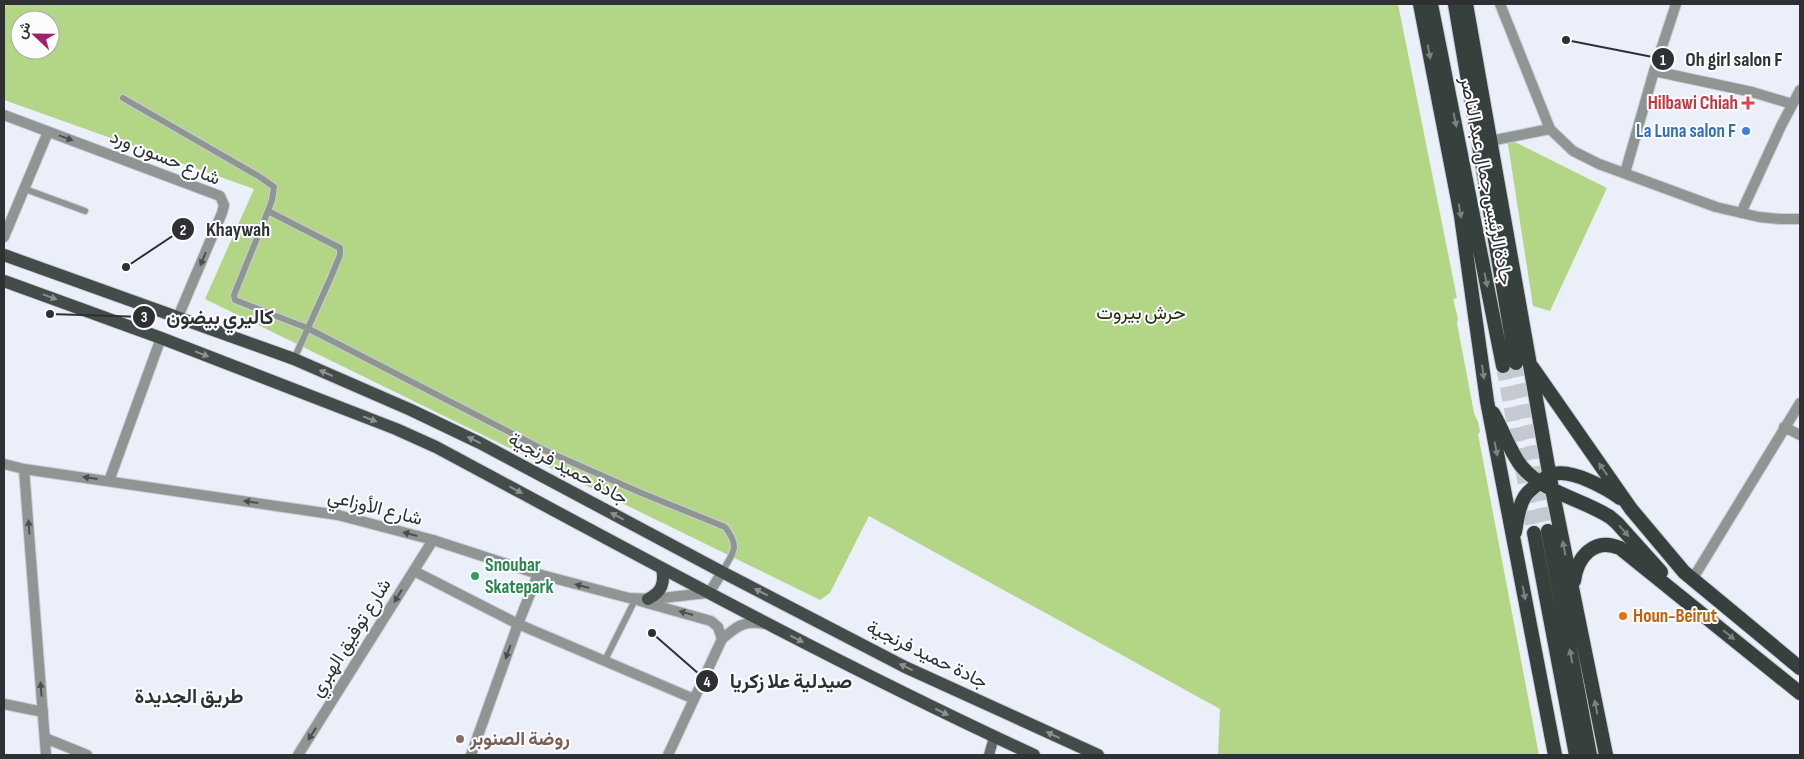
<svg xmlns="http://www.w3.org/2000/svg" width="1804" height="759" viewBox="0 0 1804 759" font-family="'Sofia Sans Condensed',Vazirmatn,sans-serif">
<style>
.green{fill:#b3d586;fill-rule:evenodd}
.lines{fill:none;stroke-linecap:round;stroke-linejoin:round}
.trunk-tunnel{stroke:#c5c9d2;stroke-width:14;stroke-dasharray:14 7;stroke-linecap:butt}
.service-casing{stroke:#c9cdd6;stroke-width:8}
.minor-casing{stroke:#c9cdd6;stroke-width:12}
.tertiary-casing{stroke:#c9cdd6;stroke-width:12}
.secondary-casing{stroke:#c9cdd6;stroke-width:12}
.primary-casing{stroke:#c9cdd6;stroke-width:14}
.trunk-casing{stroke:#c9cdd6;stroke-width:16}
.service{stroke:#8f9592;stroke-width:6}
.minor{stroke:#8f9592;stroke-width:10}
.tertiary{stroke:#8f9592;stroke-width:10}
.secondary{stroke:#626a67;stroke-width:10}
.primary{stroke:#434c48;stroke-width:12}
.trunk{stroke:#36403c;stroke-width:14}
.oneway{fill:#7b8280}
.oneway2{fill:#4b4e50}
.oneway3{fill:#8d9291}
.health-dot{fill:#e0444e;stroke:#fbfcfe;stroke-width:2}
.shop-dot{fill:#3f7fe0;stroke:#fbfcfe;stroke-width:2}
.leisure-dot{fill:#2e9e5b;stroke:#fbfcfe;stroke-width:2}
.food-dot{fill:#e8710a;stroke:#fbfcfe;stroke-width:2}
.education-dot{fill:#8d6e63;stroke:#fbfcfe;stroke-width:2}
.labels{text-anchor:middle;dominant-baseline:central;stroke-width:4;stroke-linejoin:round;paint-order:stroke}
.health-label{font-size:19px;font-weight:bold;fill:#be3a42;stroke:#fbfcfe;text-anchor:end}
.shop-label{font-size:19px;font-weight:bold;fill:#366cbe;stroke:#fbfcfe;text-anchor:end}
.street-label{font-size:19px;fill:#2e3034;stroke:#fbfcfe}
.park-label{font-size:19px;fill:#202e09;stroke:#fbfcfe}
.leisure-label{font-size:19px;font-weight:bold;fill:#27864d;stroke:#fbfcfe;text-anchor:start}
.food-label{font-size:19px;font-weight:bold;fill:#c56008;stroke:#fbfcfe;text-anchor:start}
.education-label{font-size:19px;font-weight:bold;fill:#785e54;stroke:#fbfcfe;text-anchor:start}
.neighbourhood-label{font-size:20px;font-weight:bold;fill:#2e3034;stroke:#fbfcfe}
.leader{fill:none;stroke:#2e3034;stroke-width:2}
.callout-dot{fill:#2e3034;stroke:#fbfcfe;stroke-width:2}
.mark-label{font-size:15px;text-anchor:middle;font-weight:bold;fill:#fff}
.callout-label{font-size:20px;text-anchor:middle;font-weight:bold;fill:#2e3034;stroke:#fbfcfe;stroke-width:4;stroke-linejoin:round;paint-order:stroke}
</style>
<rect width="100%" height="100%" fill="#ebeffa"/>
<path class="green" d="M12,4H1398L1457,298L1453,299L1458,319L1457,323L1474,413L1478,422L1480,432L1478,434L1539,755H1218L1220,709L869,516L830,593L820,600L205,299L254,189L4,100V6ZM20,20H50V50H20Z
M1507,138L1607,188L1550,311L1533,306Z"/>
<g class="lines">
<path class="trunk-tunnel" d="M1516,363L1548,531
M1503,366L1534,533"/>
<g class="service-casing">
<path id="service" d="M123,98L260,177L274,187L272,200L268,211L234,295L235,300L307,328L544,450L639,492L725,527C741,548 733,552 722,572
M25,189L85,211
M268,211L340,248V255L331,277L294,359
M605,660L635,600"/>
</g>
<g class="minor-casing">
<path id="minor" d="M1500,4L1550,129L1573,151L1599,164L1716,207L1759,217L1780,219H1800
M1654,71L1752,92L1792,104
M4,115L220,196L224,205L222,213L178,317
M1490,141L1550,129
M1625,173L1654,71L1676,4
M1741,213L1781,126L1800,90
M4,237L48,132
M1784,427L1800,435
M109,481L161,338
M414,571L518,624L694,699
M1692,580L1800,403
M640,601L711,621L718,627L722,639
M4,704L43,712
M45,738L87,755
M298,755L433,540
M471,755L518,624L538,574
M668,755L722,639C737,626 744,620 765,624"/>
</g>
<g class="tertiary-casing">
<path id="tertiary" d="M4,464L24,469L338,515L433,540L538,574L629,598L653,599L707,593L711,590L722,572
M24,469L46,755"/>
</g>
<g class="secondary-casing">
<path id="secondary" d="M989,755L994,737"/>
</g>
<g class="primary-casing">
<path id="primary" d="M4,255L294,359L411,410L480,443L722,572L905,667L1098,755
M4,281L161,338L396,429L436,447C634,553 830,661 1034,755
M648,599C662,592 665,583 662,568"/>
</g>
<g class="trunk-casing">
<path id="trunk" d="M1420,4L1461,216L1487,401L1555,755
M1431,4L1503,366
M1455,4L1516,363
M1466,4L1552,489L1606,755
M1532,367L1631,509L1684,572L1800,668
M1493,413C1503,430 1510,452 1522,467C1544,493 1582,499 1610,517L1617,523L1661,572
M1548,531L1590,755
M1515,532C1517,521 1518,508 1524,498C1527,492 1533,488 1538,484C1542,480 1548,475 1554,474C1572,469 1606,488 1620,498
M1534,533L1576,755
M1574,581C1577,557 1594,537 1620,548L1800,693"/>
</g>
<use href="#service" class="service"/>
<use href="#minor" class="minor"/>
<use href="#tertiary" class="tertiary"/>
<use href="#secondary" class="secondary"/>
<use href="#primary" class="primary"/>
<use href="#trunk" class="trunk"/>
</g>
<defs><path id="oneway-solid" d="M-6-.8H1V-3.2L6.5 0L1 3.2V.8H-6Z" transform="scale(1.25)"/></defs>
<g class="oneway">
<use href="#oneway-solid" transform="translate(1429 52) rotate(79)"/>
<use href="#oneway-solid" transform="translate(1455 120) rotate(78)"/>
<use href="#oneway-solid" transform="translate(1460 211) rotate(80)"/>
<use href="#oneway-solid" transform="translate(1486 280) rotate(79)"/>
<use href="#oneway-solid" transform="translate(1483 372) rotate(82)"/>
<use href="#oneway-solid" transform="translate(1496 449) rotate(79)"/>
<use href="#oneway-solid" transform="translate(1603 469) rotate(-125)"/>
<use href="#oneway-solid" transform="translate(1624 531) rotate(49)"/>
<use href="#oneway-solid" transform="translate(1564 548) rotate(-101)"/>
<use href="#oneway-solid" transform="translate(1524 593) rotate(79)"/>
<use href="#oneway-solid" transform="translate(1729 635) rotate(39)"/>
<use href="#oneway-solid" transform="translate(1571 656) rotate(-101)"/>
<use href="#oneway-solid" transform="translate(1596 707) rotate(-101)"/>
</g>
<g class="oneway2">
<use href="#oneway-solid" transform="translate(66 138) rotate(20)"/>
<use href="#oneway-solid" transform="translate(203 259) rotate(113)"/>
<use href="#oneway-solid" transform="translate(90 478) rotate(-172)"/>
<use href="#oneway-solid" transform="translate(251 502) rotate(-172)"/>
<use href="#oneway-solid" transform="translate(29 527) rotate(-94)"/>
<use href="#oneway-solid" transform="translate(410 534) rotate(-165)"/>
<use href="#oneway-solid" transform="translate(582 586) rotate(-165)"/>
<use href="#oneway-solid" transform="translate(398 596) rotate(122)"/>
<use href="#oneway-solid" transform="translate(686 613) rotate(-164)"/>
<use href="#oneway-solid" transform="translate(508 652) rotate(110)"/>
<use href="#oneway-solid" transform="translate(41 689) rotate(-94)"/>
<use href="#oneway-solid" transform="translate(312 734) rotate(122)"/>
</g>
<g class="oneway3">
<use href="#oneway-solid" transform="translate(50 297) rotate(20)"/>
<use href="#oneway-solid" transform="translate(202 354) rotate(21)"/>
<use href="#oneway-solid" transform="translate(326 373) rotate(-156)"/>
<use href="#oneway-solid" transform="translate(370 419) rotate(21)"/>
<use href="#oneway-solid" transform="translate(474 440) rotate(-154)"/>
<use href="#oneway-solid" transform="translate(516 490) rotate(28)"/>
<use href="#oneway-solid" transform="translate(617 516) rotate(-152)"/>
<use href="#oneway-solid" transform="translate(761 592) rotate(-153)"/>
<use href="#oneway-solid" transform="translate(797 639) rotate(27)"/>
<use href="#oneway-solid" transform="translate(906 667) rotate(-154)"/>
<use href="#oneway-solid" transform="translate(942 712) rotate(26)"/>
<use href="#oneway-solid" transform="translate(1053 735) rotate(-155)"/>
</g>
<path class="health-dot" d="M1745.5 95.5h5v5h5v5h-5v5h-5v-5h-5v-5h5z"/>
<circle class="shop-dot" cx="1746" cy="131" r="5"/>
<circle class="leisure-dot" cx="475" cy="576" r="5"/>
<circle class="food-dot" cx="1623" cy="616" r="5"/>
<circle class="education-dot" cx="460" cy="739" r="5"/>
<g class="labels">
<g class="health-label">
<text x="1738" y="103">Hilbawi Chiah</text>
</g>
<g class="shop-label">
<text x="1736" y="131">La Luna salon F</text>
</g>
<g class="street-label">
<text transform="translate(165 158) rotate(22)">شارع حسون ورد</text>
<text transform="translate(1486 181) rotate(79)">جادة الرئيس جمال عبد الناصر</text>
<text transform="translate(568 469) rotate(28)">جادة حميد فرنجية</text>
<text transform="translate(375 508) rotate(14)">شارع الأوزاعي</text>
<text transform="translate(351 638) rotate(-58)">شارع توفيق الهبري</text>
<text transform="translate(927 655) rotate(26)">جادة حميد فرنجية</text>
</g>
<g class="park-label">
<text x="1141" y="313">حرش بيروت</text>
</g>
<g class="leisure-label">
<text x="485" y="565">Snoubar<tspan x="485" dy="22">Skatepark</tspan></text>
</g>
<g class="food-label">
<text x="1633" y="616">Houn-Beirut</text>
</g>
<g class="education-label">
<text x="470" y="739">روضة الصنوبر</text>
</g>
<g class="neighbourhood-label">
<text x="189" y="697">طريق الجديدة</text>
</g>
</g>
<path class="leader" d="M1566 40L1663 59M126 267L183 229M50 314L144 317M652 633L707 681"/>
<g class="callout-dot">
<circle cx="1566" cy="40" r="5"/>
<circle cx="126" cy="267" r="5"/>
<circle cx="50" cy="314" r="5"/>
<circle cx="652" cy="633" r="5"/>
<circle cx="1663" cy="59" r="12"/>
<circle cx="183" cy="229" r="12"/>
<circle cx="144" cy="317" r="12"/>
<circle cx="707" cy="681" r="12"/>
</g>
<g class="mark-label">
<text x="1663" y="65">1</text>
<text x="183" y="235">2</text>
<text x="144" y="322">3</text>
<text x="707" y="687">4</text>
</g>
<g class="callout-label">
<text x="1734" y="66">Oh girl salon F</text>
<text x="238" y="236">Khaywah</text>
<text x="220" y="324">كاليري بيضون</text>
<text x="791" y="688">صيدلية علا زكريا</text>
</g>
<rect width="1804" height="759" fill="none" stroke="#2e3034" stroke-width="10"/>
<g transform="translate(35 35) rotate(292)"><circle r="24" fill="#fbfcfe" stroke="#a9aaad"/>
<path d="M0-4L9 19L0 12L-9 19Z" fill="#a4206d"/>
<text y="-8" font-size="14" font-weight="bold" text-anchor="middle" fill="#2e3034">ش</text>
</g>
</svg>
